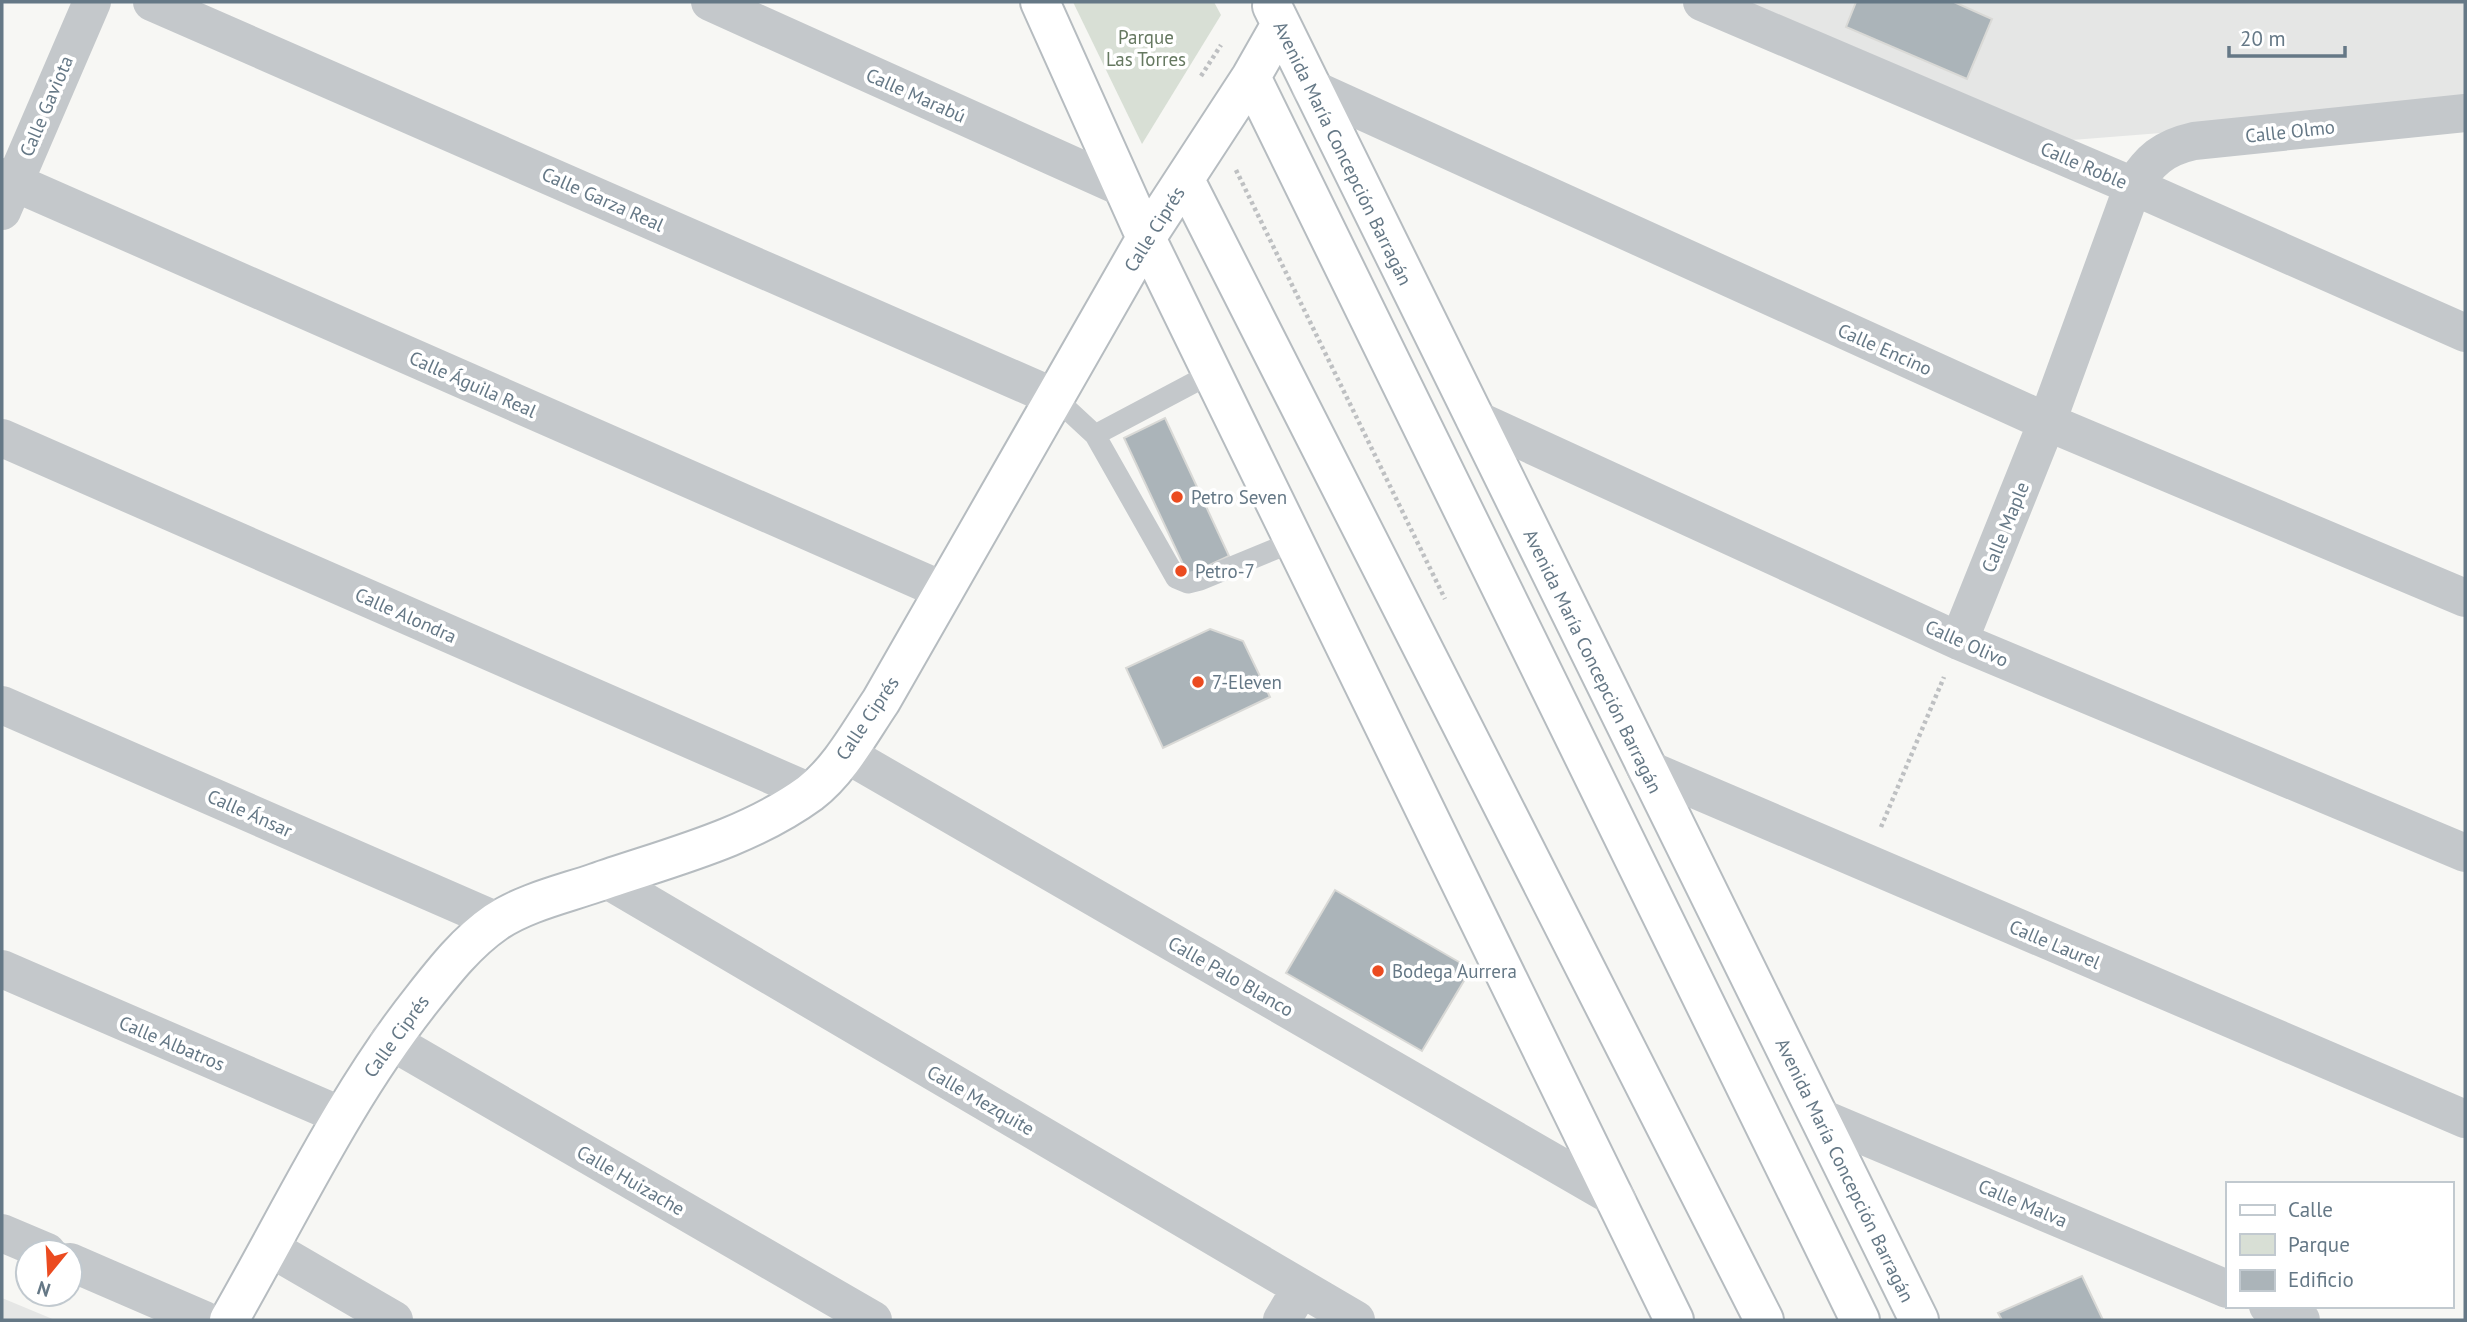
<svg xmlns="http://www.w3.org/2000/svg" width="2467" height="1322" viewBox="0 0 2467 1322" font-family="'PT Sans',sans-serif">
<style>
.built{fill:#e5e6e5}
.green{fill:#d8dfd5}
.building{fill:#abb4b9;stroke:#d9d9d6;stroke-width:2}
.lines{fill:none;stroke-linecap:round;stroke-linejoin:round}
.secondary-casing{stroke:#b6bcc0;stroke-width:42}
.path{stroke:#bec0c2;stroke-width:4.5;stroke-dasharray:3.5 3.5;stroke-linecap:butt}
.lane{stroke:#c4c8cb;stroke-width:21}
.street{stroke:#c4c8cb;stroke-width:38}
.secondary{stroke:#fff;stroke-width:38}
.poi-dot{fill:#eb4b20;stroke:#fff;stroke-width:2.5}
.labels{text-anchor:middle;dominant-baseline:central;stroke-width:7;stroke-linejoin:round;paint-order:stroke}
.park-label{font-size:19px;fill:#657860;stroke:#fff}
.street-label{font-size:19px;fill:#657886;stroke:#fff}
.poi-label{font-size:19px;fill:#657886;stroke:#fff;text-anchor:start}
</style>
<rect width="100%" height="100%" fill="#f7f7f4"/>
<path class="built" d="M1749,2H2465V109L2072,140Z
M2,1298L55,1320H2Z"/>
<path class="green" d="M1073,2H1214L1221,15L1142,144Z"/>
<path class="building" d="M1856,2H1954L1992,19L1967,79L1846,27Z
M1165,418L1229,556L1188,575L1124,438Z
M1210,629L1243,641L1270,697L1163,748L1126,668Z
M1335,890L1471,969L1422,1051L1286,973Z
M2082,1276L2103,1320H2002L1998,1313Z"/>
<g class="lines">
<g class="secondary-casing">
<path id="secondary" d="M1040,2L1146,238L1674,1320
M1272,6L1919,1320
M1251,77L1860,1320
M1185,180L1764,1320
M229,1320C291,1212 345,1096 423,998C445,970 467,942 496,922C524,903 563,894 595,883C667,858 747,839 810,793C840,770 860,732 881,701L1146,238L1251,77L1280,26"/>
</g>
<path class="path" d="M1201,76L1221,45
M1236,170L1445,599
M1881,827L1944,677"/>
<path class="lane" d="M1054,397L1095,435L1176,578L1188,583L1200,580L1295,541
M1095,435L1212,373"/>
<path class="street" d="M152,2L1054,397
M710,2L1123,188
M1702,2L2133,186L2465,333
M1311,88L2047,422L2465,598
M2,177L944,591
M2,211L92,2
M1475,419L1959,641L2465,853
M2,438L810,792
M1959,641L2047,422L2133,186C2150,160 2163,148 2194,141L2465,113
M2,705L497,921
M846,754L1617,1199
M1645,768L2465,1119
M606,879L1356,1320
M2,969L342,1116
M389,1040L873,1320
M1819,1117L2227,1289
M2,1233L47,1252
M270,1248L394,1320
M70,1262L204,1320
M2268,1306L2301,1320
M1282,1320L1301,1288"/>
<use href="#secondary" class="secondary"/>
</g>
<g class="poi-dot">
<circle cx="1177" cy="497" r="7"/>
<circle cx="1181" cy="571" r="7"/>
<circle cx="1198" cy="682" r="7"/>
<circle cx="1378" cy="971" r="7"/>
</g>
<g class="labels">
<g class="park-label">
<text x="1146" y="37">Parque<tspan x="1146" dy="22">Las Torres</tspan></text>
</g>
<g class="street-label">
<text transform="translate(916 95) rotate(24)">Calle Marabú</text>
<text transform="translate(46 106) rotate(-67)">Calle Gaviota</text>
<text transform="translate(2290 131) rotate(-6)">Calle Olmo</text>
<text transform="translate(1343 153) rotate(64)">Avenida María Concepción Barragán</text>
<text transform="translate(2084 165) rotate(23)">Calle Roble</text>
<text transform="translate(603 199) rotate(24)">Calle Garza Real</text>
<text transform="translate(1154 229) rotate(-58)">Calle Ciprés</text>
<text transform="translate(1885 349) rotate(24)">Calle Encino</text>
<text transform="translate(473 384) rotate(24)">Calle Águila Real</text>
<text transform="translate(2005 527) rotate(-68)">Calle Maple</text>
<text transform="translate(406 615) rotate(24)">Calle Alondra</text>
<text transform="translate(1967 643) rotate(24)">Calle Olivo</text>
<text transform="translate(1593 661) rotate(64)">Avenida María Concepción Barragán</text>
<text transform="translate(867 718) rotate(-56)">Calle Ciprés</text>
<text transform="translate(250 813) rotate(24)">Calle Ánsar</text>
<text transform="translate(2055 944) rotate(23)">Calle Laurel</text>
<text transform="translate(1231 976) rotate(30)">Calle Palo Blanco</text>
<text transform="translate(396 1036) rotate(-54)">Calle Ciprés</text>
<text transform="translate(172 1043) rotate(23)">Calle Albatros</text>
<text transform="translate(981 1100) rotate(30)">Calle Mezquite</text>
<text transform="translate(1845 1170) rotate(64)">Avenida María Concepción Barragán</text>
<text transform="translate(631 1180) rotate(30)">Calle Huizache</text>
<text transform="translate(2023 1203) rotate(23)">Calle Malva</text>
</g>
<g class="poi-label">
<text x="1191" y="497">Petro Seven</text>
<text x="1195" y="571">Petro-7</text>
<text x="1212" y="682">7-Eleven</text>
<text x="1392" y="971">Bodega Aurrera</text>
</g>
</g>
<rect width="2467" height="1322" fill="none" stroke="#657886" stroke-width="7"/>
<rect x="2226" y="1182" width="228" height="126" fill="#ffffff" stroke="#c1c9cf" stroke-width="2"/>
<rect x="2240" y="1205" width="35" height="10" fill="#ffffff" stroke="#c1c9cf" stroke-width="2"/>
<text x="2288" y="1217" font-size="21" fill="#657886">Calle</text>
<rect x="2240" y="1234" width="35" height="21" fill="#d8dfd5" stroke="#c1c9cf" stroke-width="2"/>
<text x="2288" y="1252" font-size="21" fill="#657886">Parque</text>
<rect x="2240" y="1270" width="35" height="21" fill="#abb4b9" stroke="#c1c9cf" stroke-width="2"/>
<text x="2288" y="1287" font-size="21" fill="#657886">Edificio</text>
<g transform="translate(49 1273) rotate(198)"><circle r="33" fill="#ffffff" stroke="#c1c9cf" stroke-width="2"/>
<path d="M0-5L12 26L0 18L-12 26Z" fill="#eb4b20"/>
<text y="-10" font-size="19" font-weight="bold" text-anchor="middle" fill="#657886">N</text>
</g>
<path d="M2229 46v10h116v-10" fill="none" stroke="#657886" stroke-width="3.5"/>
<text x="2240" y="46" font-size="21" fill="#657886" stroke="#ffffff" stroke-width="5" paint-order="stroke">20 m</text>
</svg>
